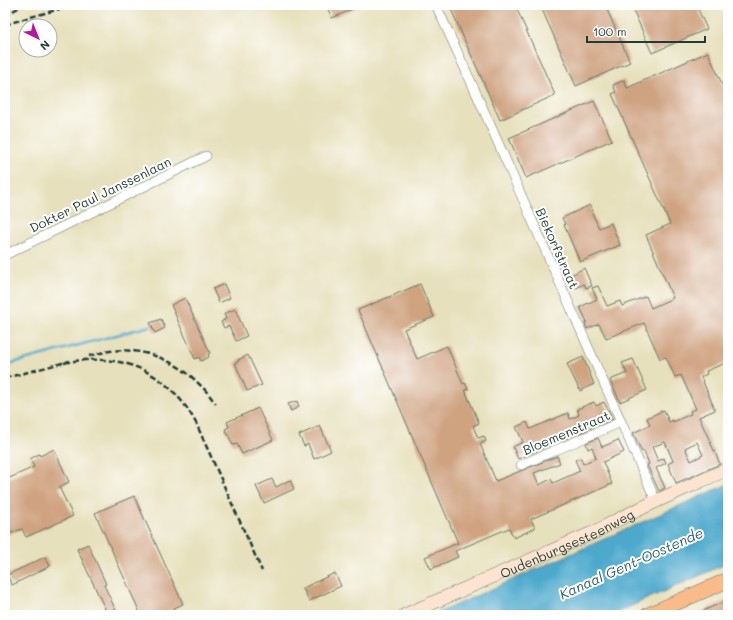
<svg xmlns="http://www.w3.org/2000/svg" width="733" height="620" viewBox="0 0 733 620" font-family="Mali,sans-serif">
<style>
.water{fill:#4da9cc;stroke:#367380}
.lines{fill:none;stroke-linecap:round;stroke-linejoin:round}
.stream{stroke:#4da9cc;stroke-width:2.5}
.building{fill:#cfa280;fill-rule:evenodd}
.street-casing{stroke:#657664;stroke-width:10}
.secondary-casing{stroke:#657664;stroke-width:14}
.primary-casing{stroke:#657664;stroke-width:16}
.street{stroke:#fff;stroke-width:9}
.secondary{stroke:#fde4d1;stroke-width:13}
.primary{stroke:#fabb8b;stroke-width:15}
.rail{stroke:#1f3d34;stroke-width:2.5;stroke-dasharray:6 3;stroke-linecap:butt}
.labels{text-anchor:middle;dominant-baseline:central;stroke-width:4;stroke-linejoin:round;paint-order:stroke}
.street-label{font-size:13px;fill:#1f3d34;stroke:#fff}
.water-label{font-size:14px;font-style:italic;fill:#2f6369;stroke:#fff}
</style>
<rect width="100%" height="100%" fill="#fff"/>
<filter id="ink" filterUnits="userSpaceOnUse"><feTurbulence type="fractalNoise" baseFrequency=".025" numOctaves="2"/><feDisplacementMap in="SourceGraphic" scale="8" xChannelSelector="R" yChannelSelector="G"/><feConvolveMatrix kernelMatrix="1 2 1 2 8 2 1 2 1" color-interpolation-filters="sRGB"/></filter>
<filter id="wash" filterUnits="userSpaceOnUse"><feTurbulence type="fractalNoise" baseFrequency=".012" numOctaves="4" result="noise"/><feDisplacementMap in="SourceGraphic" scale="16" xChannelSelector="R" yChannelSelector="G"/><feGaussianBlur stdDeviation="0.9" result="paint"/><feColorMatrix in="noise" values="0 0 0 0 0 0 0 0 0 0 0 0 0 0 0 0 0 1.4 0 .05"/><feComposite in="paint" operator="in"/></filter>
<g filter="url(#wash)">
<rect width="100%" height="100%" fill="#e7e0bc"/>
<path class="water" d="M728,484V563L611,615H433Z"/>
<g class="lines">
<path class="stream" d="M5,365L150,326"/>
</g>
<g id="blocks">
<path class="building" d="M326,5H362L332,18Z
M453,5H515L555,95L500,120L450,7Z
M540,5H605L630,62L576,86Z
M631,5H696L707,29L652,53Z
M708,52L728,98V362L706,371L707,374L701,377L715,410L699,417L720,464L676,483L668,464L673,461L665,442L652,447L658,461L664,458L666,463L656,468L665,488L659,491L647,465L649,464L644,451L642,452L633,433L650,425L647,418L664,410L669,422L673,420V422L691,414L690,411L696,409L681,375L675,377L666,357L660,359L644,323L612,336L606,338L599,324L587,329L585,323L587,322L580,307L597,299L592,288L598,286L607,306L620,301L622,306L646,296L651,308L673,298L646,235L670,224L612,94L616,92L613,85L624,80L627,88ZM697,442L703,455L691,461L685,448Z
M594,101L612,140L526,178L509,138Z
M590,205L593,212L592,213L599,228L611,223L620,245L580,262L564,225L565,224L562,218Z
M584,268L592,286L586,288L584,284L576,288L571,275Z
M224,284L230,298L219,303L213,289Z
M420,284L434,317L404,329L417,359L447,346L463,384L465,383L468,389L465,390L479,423L473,426L478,438L484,436L486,441L480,444L496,481L557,456L560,463L534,473L539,485L551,479L553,483L580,471L575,460L581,458L583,464L596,458L592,447L588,449L586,443L598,438L602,447L618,440L624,452L603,462L612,484L531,519L535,528L514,538L509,528L455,551L458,557L431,569L425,557L458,543L358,310Z
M185,298L210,353L208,354L209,357L201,361L199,357L195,359L171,305Z
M235,309L247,336L236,341L229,326L224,328L221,322L226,319L224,314Z
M161,319L165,328L155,333L150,323Z
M248,355L262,385L247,391L235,363L239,361L238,360Z
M583,357L594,384L580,391L567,364Z
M633,359L647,390L620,402L610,380L627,373L622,363Z
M297,401L299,407L291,411L288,404Z
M594,402L596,406L604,402L613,419L518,459L513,447L523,442L516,427L527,422L530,429L568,413L570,419L579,415L577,409Z
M258,408L273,440L242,454L237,444L233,445L225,429L229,427L227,422Z
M320,426L331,451L314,459L308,444L304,446L299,435Z
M54,449L69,482L59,487L73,516L26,537L22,529L9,534L5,525V480L34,467L30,459L39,454L40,456Z
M272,479L276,487L290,480L294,489L264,503L256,486Z
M134,496L183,604L159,615H141L95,513Z
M88,544L106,584L104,585L117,613L111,615H108L77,549Z
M45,557L50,566L12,585L7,575Z
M335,573L341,586L309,601L303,588Z
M728,600V615H694L714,606Z"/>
</g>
</g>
<g filter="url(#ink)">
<use href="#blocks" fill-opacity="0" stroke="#657664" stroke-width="1"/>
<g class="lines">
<g class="street-casing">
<path id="street" d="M436,5L477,95L656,501
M5,255L206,156
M521,465L621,422"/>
</g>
<g class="secondary-casing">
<g id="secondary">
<path id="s1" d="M405,615L597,531C639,507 684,489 728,469"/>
</g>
</g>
<g class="primary-casing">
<path id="primary" d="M648,615L728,580"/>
</g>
<use href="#street" class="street"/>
<use href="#secondary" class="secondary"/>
<use href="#primary" class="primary"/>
<path class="rail" d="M5,15L24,5
M5,25L20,20L74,5
M89,356C96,354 103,352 110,351C142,347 176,360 198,383C205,389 210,396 216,404
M64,363C121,351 168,371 196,423L262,571
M5,378L70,361"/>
</g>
</g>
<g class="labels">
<g class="street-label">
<text transform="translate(100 194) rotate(-26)">Dokter Paul Janssenlaan</text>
<text transform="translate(558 248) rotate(66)">Biekorfstraat</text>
<text transform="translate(566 432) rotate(-23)">Bloemenstraat</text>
<text stroke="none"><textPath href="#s1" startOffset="177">Oudenburgsesteenweg</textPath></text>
</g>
<g class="water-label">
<text transform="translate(631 563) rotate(-24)">Kanaal Gent-Oostende</text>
</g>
</g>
<rect width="733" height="620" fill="none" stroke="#fff" stroke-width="20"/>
<g transform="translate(38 38) rotate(137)"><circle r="19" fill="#ffffff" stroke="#a5b1ae"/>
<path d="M0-3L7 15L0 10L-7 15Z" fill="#b5179e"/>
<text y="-6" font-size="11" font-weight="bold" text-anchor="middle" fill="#1f3d34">N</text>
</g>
<path d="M587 36v6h118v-6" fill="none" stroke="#1f3d34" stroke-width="2"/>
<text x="593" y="36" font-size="12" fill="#1f3d34" stroke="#ffffff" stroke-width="3" paint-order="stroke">100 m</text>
</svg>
